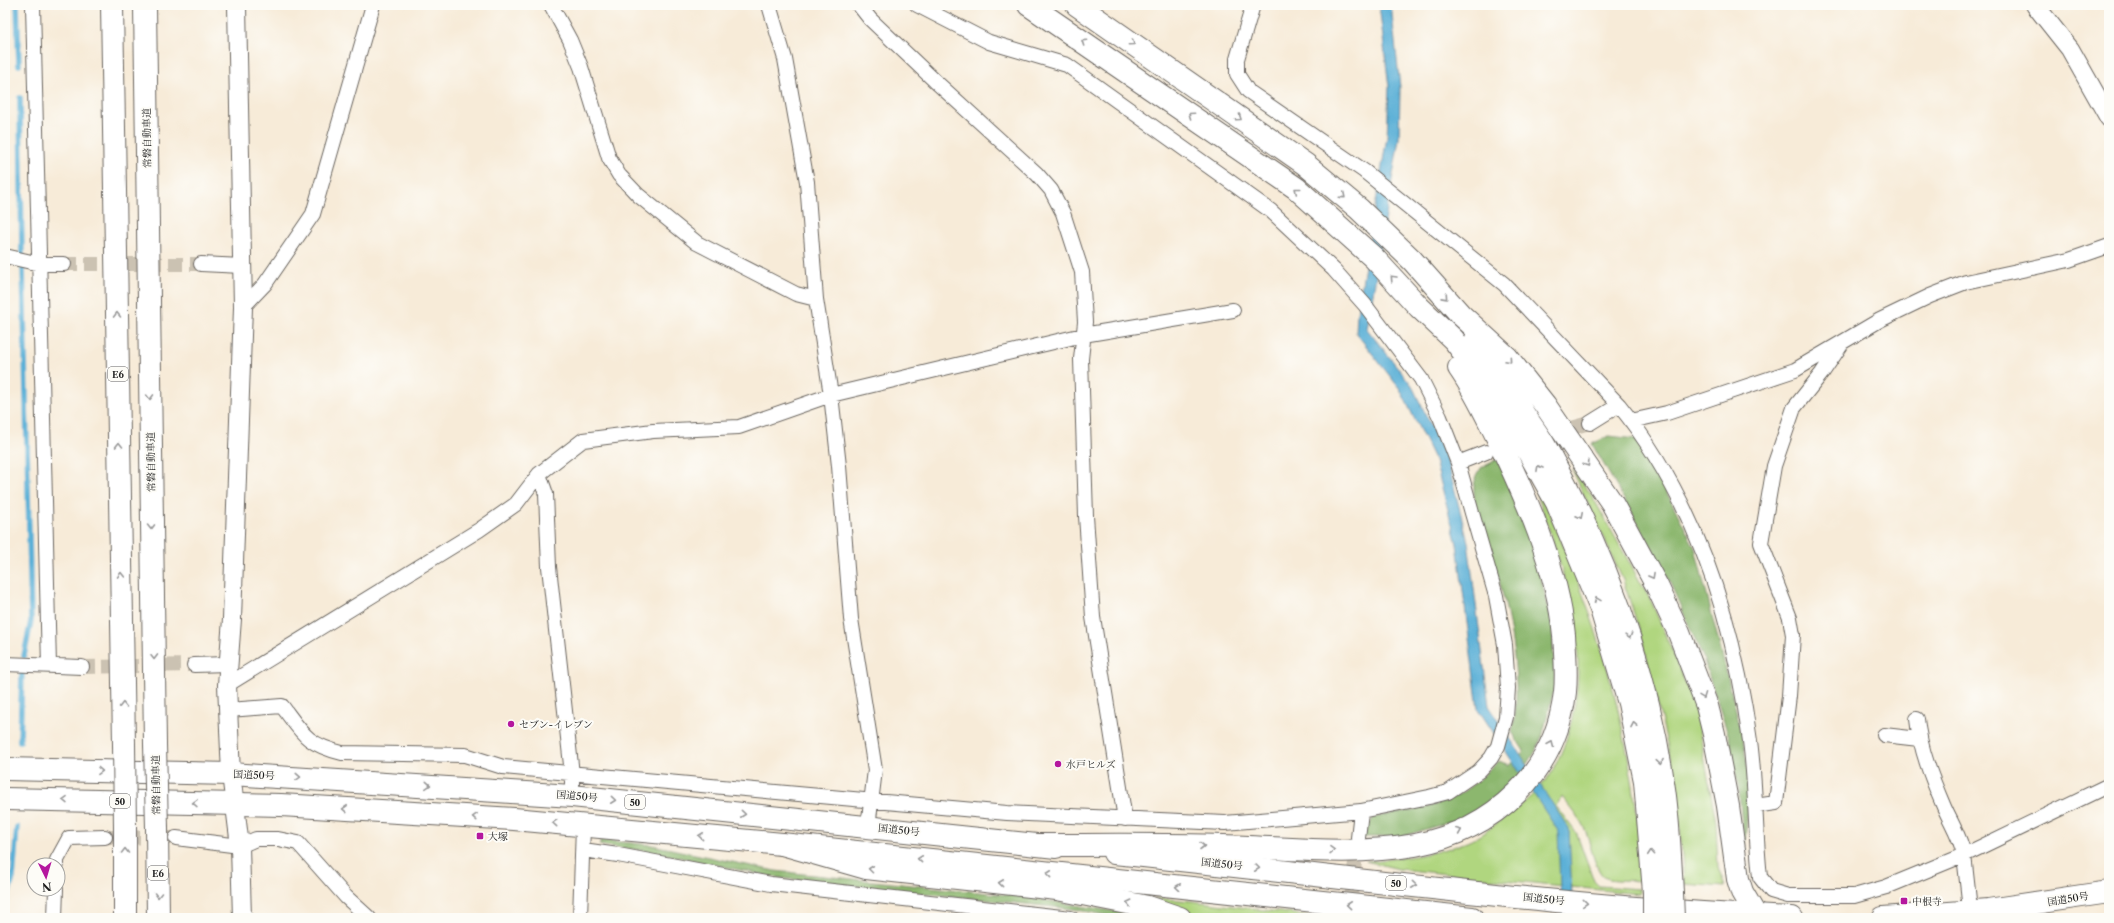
<svg xmlns="http://www.w3.org/2000/svg" width="2114" height="923" viewBox="0 0 2114 923" font-family="'Libre Caslon Text','Noto Serif JP',serif">
<style>
.green{fill:#b0d67f;stroke:#66794e}
.forest{fill:#8cb76e;stroke:#546a45}
.water{fill:#5bb0d7;stroke:#3c667a}
.lines{fill:none;stroke-linecap:round;stroke-linejoin:round}
.stream{stroke:#5bb0d7;stroke-width:5.5}
.minor-tunnel{stroke:#cbc2b2;stroke-width:14;stroke-dasharray:14 7;stroke-linecap:butt}
.minor-casing{stroke:#69645e;stroke-width:16}
.tertiary-casing{stroke:#69645e;stroke-width:20}
.trunk-casing{stroke:#69645e;stroke-width:24}
.motorway-casing{stroke:#69645e;stroke-width:24}
.minor{stroke:#fff;stroke-width:14}
.tertiary{stroke:#fff;stroke-width:18}
.trunk{stroke:#fff;stroke-width:22}
.motorway{stroke:#fff;stroke-width:22}
.motorway-bridge-casing{stroke:#69645e;stroke-width:24;stroke-linecap:butt}
.motorway-bridge{stroke:#fff;stroke-width:22}
.oneway{stroke:#999}
.poi-dot{fill:#b5179e;stroke:#fdfcf7;stroke-width:1.5}
.labels{text-anchor:middle;dominant-baseline:central;stroke-width:4;stroke-linejoin:round;paint-order:stroke}
.shield{fill:#fdfcf7;stroke:#605f5e;stroke-width:1}
.shield-label{font-size:9px;font-weight:bold;fill:#1c1c1c}
.street-label{font-size:10px;fill:#1c1c1c;stroke:#fdfcf7}
.poi-label{font-size:10px;fill:#1c1c1c;stroke:#fdfcf7;text-anchor:start}
</style>
<rect width="100%" height="100%" fill="#fdfcf7"/>
<filter id="ink" filterUnits="userSpaceOnUse"><feTurbulence type="fractalNoise" baseFrequency=".025" numOctaves="2"/><feDisplacementMap in="SourceGraphic" scale="8" xChannelSelector="R" yChannelSelector="G"/><feConvolveMatrix kernelMatrix="1 2 1 2 8 2 1 2 1" color-interpolation-filters="sRGB"/></filter>
<filter id="wash" filterUnits="userSpaceOnUse"><feTurbulence type="fractalNoise" baseFrequency=".012" numOctaves="4" result="noise"/><feDisplacementMap in="SourceGraphic" scale="16" xChannelSelector="R" yChannelSelector="G"/><feGaussianBlur stdDeviation="0.9" result="paint"/><feColorMatrix in="noise" values="0 0 0 0 0 0 0 0 0 0 0 0 0 0 0 0 0 1.4 0 .05"/><feComposite in="paint" operator="in"/></filter>
<g filter="url(#wash)">
<rect width="100%" height="100%" fill="#f7ebd8"/>
<path class="green" d="M1572,469L1592,496L1652,603L1695,706L1716,822L1718,868L1725,887L1684,884L1680,825L1670,756L1643,641L1623,580Z
M1535,488L1540,493C1591,602 1624,703 1638,823C1640,842 1639,862 1640,881C1632,880 1613,881 1606,878C1595,873 1590,841 1585,830C1580,818 1571,808 1562,797L1556,806L1577,834L1594,881L1599,886L1639,889V894L1399,869L1366,861C1400,859 1435,855 1467,842C1479,837 1492,827 1503,819C1518,808 1533,796 1545,781C1569,750 1579,698 1578,660C1575,600 1554,544 1535,488Z
M1154,898L1192,901L1327,918H1204Z"/>
<path class="forest" d="M1609,436L1636,439L1665,489L1695,548L1743,738L1750,789L1744,849L1739,791L1729,737L1702,655L1663,567L1592,444Z
M1500,458L1530,537L1552,622L1555,686L1542,737L1534,754L1515,784L1473,815L1400,837H1363L1373,818C1398,811 1432,810 1454,797C1471,788 1485,774 1499,761L1509,765L1524,751L1512,732C1523,686 1510,618 1497,573C1490,546 1472,513 1474,485C1475,479 1478,473 1481,468Z
M601,840L652,845L775,871L1017,896L1125,913L1143,918H1122L1073,909L779,878L653,852L599,845Z"/>
<path class="water" d="M1379,5H1391L1400,87L1399,139L1367,329L1411,384L1446,456L1468,542L1489,706L1569,829L1573,918H1561L1558,831L1478,709L1457,544L1435,461L1400,389L1356,333L1357,313L1387,137L1389,87Z"/>
<g class="lines">
<path class="stream" d="M17,5L19,65
M20,98L22,256
M23,265L31,621L24,656
M20,741L22,673
M5,905L13,878L17,827"/>
</g>
</g>
<g filter="url(#ink)">
<g class="lines">
<path class="minor-tunnel" d="M64,264H201
M1532,439L1590,423
M82,667L194,665
M105,837L176,838
M1349,918L1357,843"/>
<g class="minor-casing">
<path id="minor" d="M33,5L49,666
M551,5L570,40L581,67L609,158L619,175L638,195L697,243L796,294L816,299
M769,5L785,59L807,182L816,299L831,395L839,466L851,619L875,770L868,827
M859,5L870,19L935,81L1037,174L1051,190L1063,213L1082,272L1085,322L1081,359L1086,516L1093,617L1125,819
M1253,5L1237,59V74L1248,91L1364,171L1504,284L1619,405C1696,501 1734,621 1750,741C1756,786 1755,832 1760,877L1771,891L1788,896H1854L1886,887L1964,855C1961,838 1951,823 1944,807C1932,779 1920,749 1917,719
M5,256L40,264H64
M201,264L242,266
M243,307L265,284L313,214L373,5
M1631,421L1667,413L1795,370L1880,320L1930,296L1966,282L2069,260L2109,246
M1590,423L1619,405
M1458,463L1486,452
M539,474L546,494L549,567L572,774V796
M5,664L82,667
M194,665L228,664
M227,685L479,530L516,504L539,474L583,440L653,431L739,427L831,395L1083,335L1233,310
M229,710L282,706C303,734 306,744 342,753L465,755L503,767L1007,813L1225,823L1361,811L1429,797L1448,792L1479,771L1491,758L1498,746L1506,717L1508,688L1505,645L1496,596L1472,513L1458,463L1440,417L1421,379L1365,305L1334,270L1271,211L1067,65L989,42L917,5
M1884,735L1919,739
M1755,806L1776,803L1789,696L1793,635L1790,618L1761,543L1774,466L1794,408L1822,373L1841,345
M176,838L240,846L256,839H278L298,843L346,897L369,918
M1358,838L1361,811
M583,850L618,855L771,884L1071,918
M57,865V860L69,838L105,837
M55,918L56,889
M580,918L583,826
M1971,918L1964,855L2109,785"/>
</g>
<g class="tertiary-casing">
<path id="tertiary" d="M237,5L243,307L232,619L227,685L231,774L240,846L242,918
M2035,5L2070,49L2109,118"/>
</g>
<g class="trunk-casing">
<path id="trunk" d="M5,769L231,774L572,796L1056,847
M5,799L281,805L514,819L782,844L1472,918
M1114,853C1340,876 1565,908 1792,918
M1883,918L1988,910L2109,892"/>
</g>
<g class="motorway-casing">
<path id="motorway" d="M112,5L124,744
M145,5L155,744
M1029,5L1296,188L1374,258L1419,307L1454,340L1500,401L1557,503L1601,609L1629,703L1645,781L1654,892
M1077,5L1305,164L1359,209L1412,260L1460,314L1507,357L1545,405L1612,503L1657,586L1679,633L1707,706L1714,734L1728,806L1738,879L1742,892L1756,916
M1476,339C1491,363 1506,388 1523,413C1530,424 1539,435 1546,448C1604,552 1646,664 1663,782C1669,819 1670,856 1672,893
M125,828V918
M157,828L158,918
M782,844L866,868L1057,889L1148,907L1180,918
M1037,845C1099,845 1162,844 1224,846C1287,848 1353,856 1415,845C1494,830 1556,773 1565,692C1567,673 1565,653 1564,635C1557,566 1526,497 1496,435C1485,413 1474,389 1459,368"/>
</g>
<use href="#minor" class="minor"/>
<use href="#tertiary" class="tertiary"/>
<use href="#trunk" class="trunk"/>
<use href="#motorway" class="motorway"/>
<g class="motorway-bridge-casing">
<path id="motorway-bridge" d="M124,744L125,828
M155,744L157,828
M1672,893L1673,918
M1654,918V892"/>
</g>
<use href="#motorway-bridge" class="motorway-bridge"/>
</g>
<defs><path id="oneway-chevron" d="M-2-3.5L2.5 0L-2 3.5" fill="none" stroke-width="1.6" stroke-linecap="round" stroke-linejoin="round"/></defs>
<g class="oneway">
<use href="#oneway-chevron" transform="translate(1084 42) rotate(-146)"/>
<use href="#oneway-chevron" transform="translate(1132 43) rotate(35)"/>
<use href="#oneway-chevron" transform="translate(1191 115) rotate(-145)"/>
<use href="#oneway-chevron" transform="translate(1239 118) rotate(35)"/>
<use href="#oneway-chevron" transform="translate(1297 190) rotate(-141)"/>
<use href="#oneway-chevron" transform="translate(1343 196) rotate(40)"/>
<use href="#oneway-chevron" transform="translate(1393 278) rotate(-133)"/>
<use href="#oneway-chevron" transform="translate(1445 297) rotate(48)"/>
<use href="#oneway-chevron" transform="translate(117 315) rotate(-91)"/>
<use href="#oneway-chevron" transform="translate(1509 360) rotate(49)"/>
<use href="#oneway-chevron" transform="translate(150 397) rotate(89)"/>
<use href="#oneway-chevron" transform="translate(119 445) rotate(-91)"/>
<use href="#oneway-chevron" transform="translate(1587 464) rotate(57)"/>
<use href="#oneway-chevron" transform="translate(1539 468) rotate(-119)"/>
<use href="#oneway-chevron" transform="translate(1580 516) rotate(64)"/>
<use href="#oneway-chevron" transform="translate(151 527) rotate(89)"/>
<use href="#oneway-chevron" transform="translate(121 575) rotate(-91)"/>
<use href="#oneway-chevron" transform="translate(1652 576) rotate(61)"/>
<use href="#oneway-chevron" transform="translate(1597 600) rotate(-111)"/>
<use href="#oneway-chevron" transform="translate(1629 636) rotate(73)"/>
<use href="#oneway-chevron" transform="translate(154 657) rotate(89)"/>
<use href="#oneway-chevron" transform="translate(1703 696) rotate(69)"/>
<use href="#oneway-chevron" transform="translate(123 705) rotate(-91)"/>
<use href="#oneway-chevron" transform="translate(1634 725) rotate(-101)"/>
<use href="#oneway-chevron" transform="translate(1551 744) rotate(-67)"/>
<use href="#oneway-chevron" transform="translate(1660 762) rotate(81)"/>
<use href="#oneway-chevron" transform="translate(100 771) rotate(1)"/>
<use href="#oneway-chevron" transform="translate(298 777) rotate(3)"/>
<use href="#oneway-chevron" transform="translate(428 785) rotate(4)"/>
<use href="#oneway-chevron" transform="translate(65 800) rotate(-179)"/>
<use href="#oneway-chevron" transform="translate(613 800) rotate(6)"/>
<use href="#oneway-chevron" transform="translate(195 803) rotate(-179)"/>
<use href="#oneway-chevron" transform="translate(345 809) rotate(-177)"/>
<use href="#oneway-chevron" transform="translate(743 814) rotate(6)"/>
<use href="#oneway-chevron" transform="translate(475 817) rotate(-176)"/>
<use href="#oneway-chevron" transform="translate(555 823) rotate(-175)"/>
<use href="#oneway-chevron" transform="translate(1459 831) rotate(-23)"/>
<use href="#oneway-chevron" transform="translate(701 836) rotate(-174)"/>
<use href="#oneway-chevron" transform="translate(1202 846)"/>
<use href="#oneway-chevron" transform="translate(1332 850) rotate(-1)"/>
<use href="#oneway-chevron" transform="translate(125 851) rotate(-90)"/>
<use href="#oneway-chevron" transform="translate(1651 853) rotate(-95)"/>
<use href="#oneway-chevron" transform="translate(920 859) rotate(-174)"/>
<use href="#oneway-chevron" transform="translate(1257 868) rotate(6)"/>
<use href="#oneway-chevron" transform="translate(871 869) rotate(-173)"/>
<use href="#oneway-chevron" transform="translate(1049 874) rotate(-174)"/>
<use href="#oneway-chevron" transform="translate(1001 883) rotate(-174)"/>
<use href="#oneway-chevron" transform="translate(1414 885) rotate(6)"/>
<use href="#oneway-chevron" transform="translate(1178 887) rotate(-174)"/>
<use href="#oneway-chevron" transform="translate(158 895) rotate(90)"/>
<use href="#oneway-chevron" transform="translate(1129 903) rotate(-167)"/>
<use href="#oneway-chevron" transform="translate(1585 903) rotate(5)"/>
<use href="#oneway-chevron" transform="translate(1349 905) rotate(-174)"/>
</g>
</g>
<g class="poi-dot">
<circle cx="511" cy="724" r="4"/>
<circle cx="1058" cy="764" r="4"/>
<rect x="476" y="832" width="8" height="8" rx="2"/>
<rect x="1900" y="897" width="8" height="8" rx="2"/>
</g>
<g class="labels">
<g class="shield">
<rect x="108" y="367" width="20" height="14" rx="3"/>
<rect x="110" y="794" width="20" height="14" rx="3"/>
<rect x="625" y="795" width="20" height="14" rx="3"/>
<rect x="148" y="866" width="20" height="14" rx="3"/>
<rect x="1386" y="876" width="20" height="14" rx="3"/>
</g>
<g class="shield-label">
<text x="118" y="374">E6</text>
<text x="120" y="801">50</text>
<text x="635" y="802">50</text>
<text x="158" y="873">E6</text>
<text x="1396" y="883">50</text>
</g>
<g class="street-label">
<text transform="translate(147 138) rotate(-91)">常磐自動車道</text>
<text transform="translate(151 462) rotate(-91)">常磐自動車道</text>
<text transform="translate(254 775) rotate(3)">国道50号</text>
<text transform="translate(156 785) rotate(-91)">常磐自動車道</text>
<text transform="translate(577 796) rotate(5)">国道50号</text>
<text transform="translate(899 830) rotate(6)">国道50号</text>
<text transform="translate(1222 864) rotate(6)">国道50号</text>
<text transform="translate(1544 899) rotate(6)">国道50号</text>
<text transform="translate(2068 899) rotate(-9)">国道50号</text>
</g>
<g class="poi-label">
<text x="519" y="724">セブン-イレブン</text>
<text x="1066" y="764">水戸ヒルズ</text>
<text x="488" y="836">大塚</text>
<text x="1912" y="901">中根寺</text>
</g>
</g>
<rect width="2114" height="923" fill="none" stroke="#fdfcf7" stroke-width="20"/>
<g transform="translate(46 877) rotate(175)"><circle r="19" fill="#fdfcf7" stroke="#a3a29f"/>
<path d="M0-3L7 15L0 10L-7 15Z" fill="#b5179e"/>
<text y="-6" font-size="11" font-weight="bold" text-anchor="middle" fill="#1c1c1c">N</text>
</g>
</svg>
